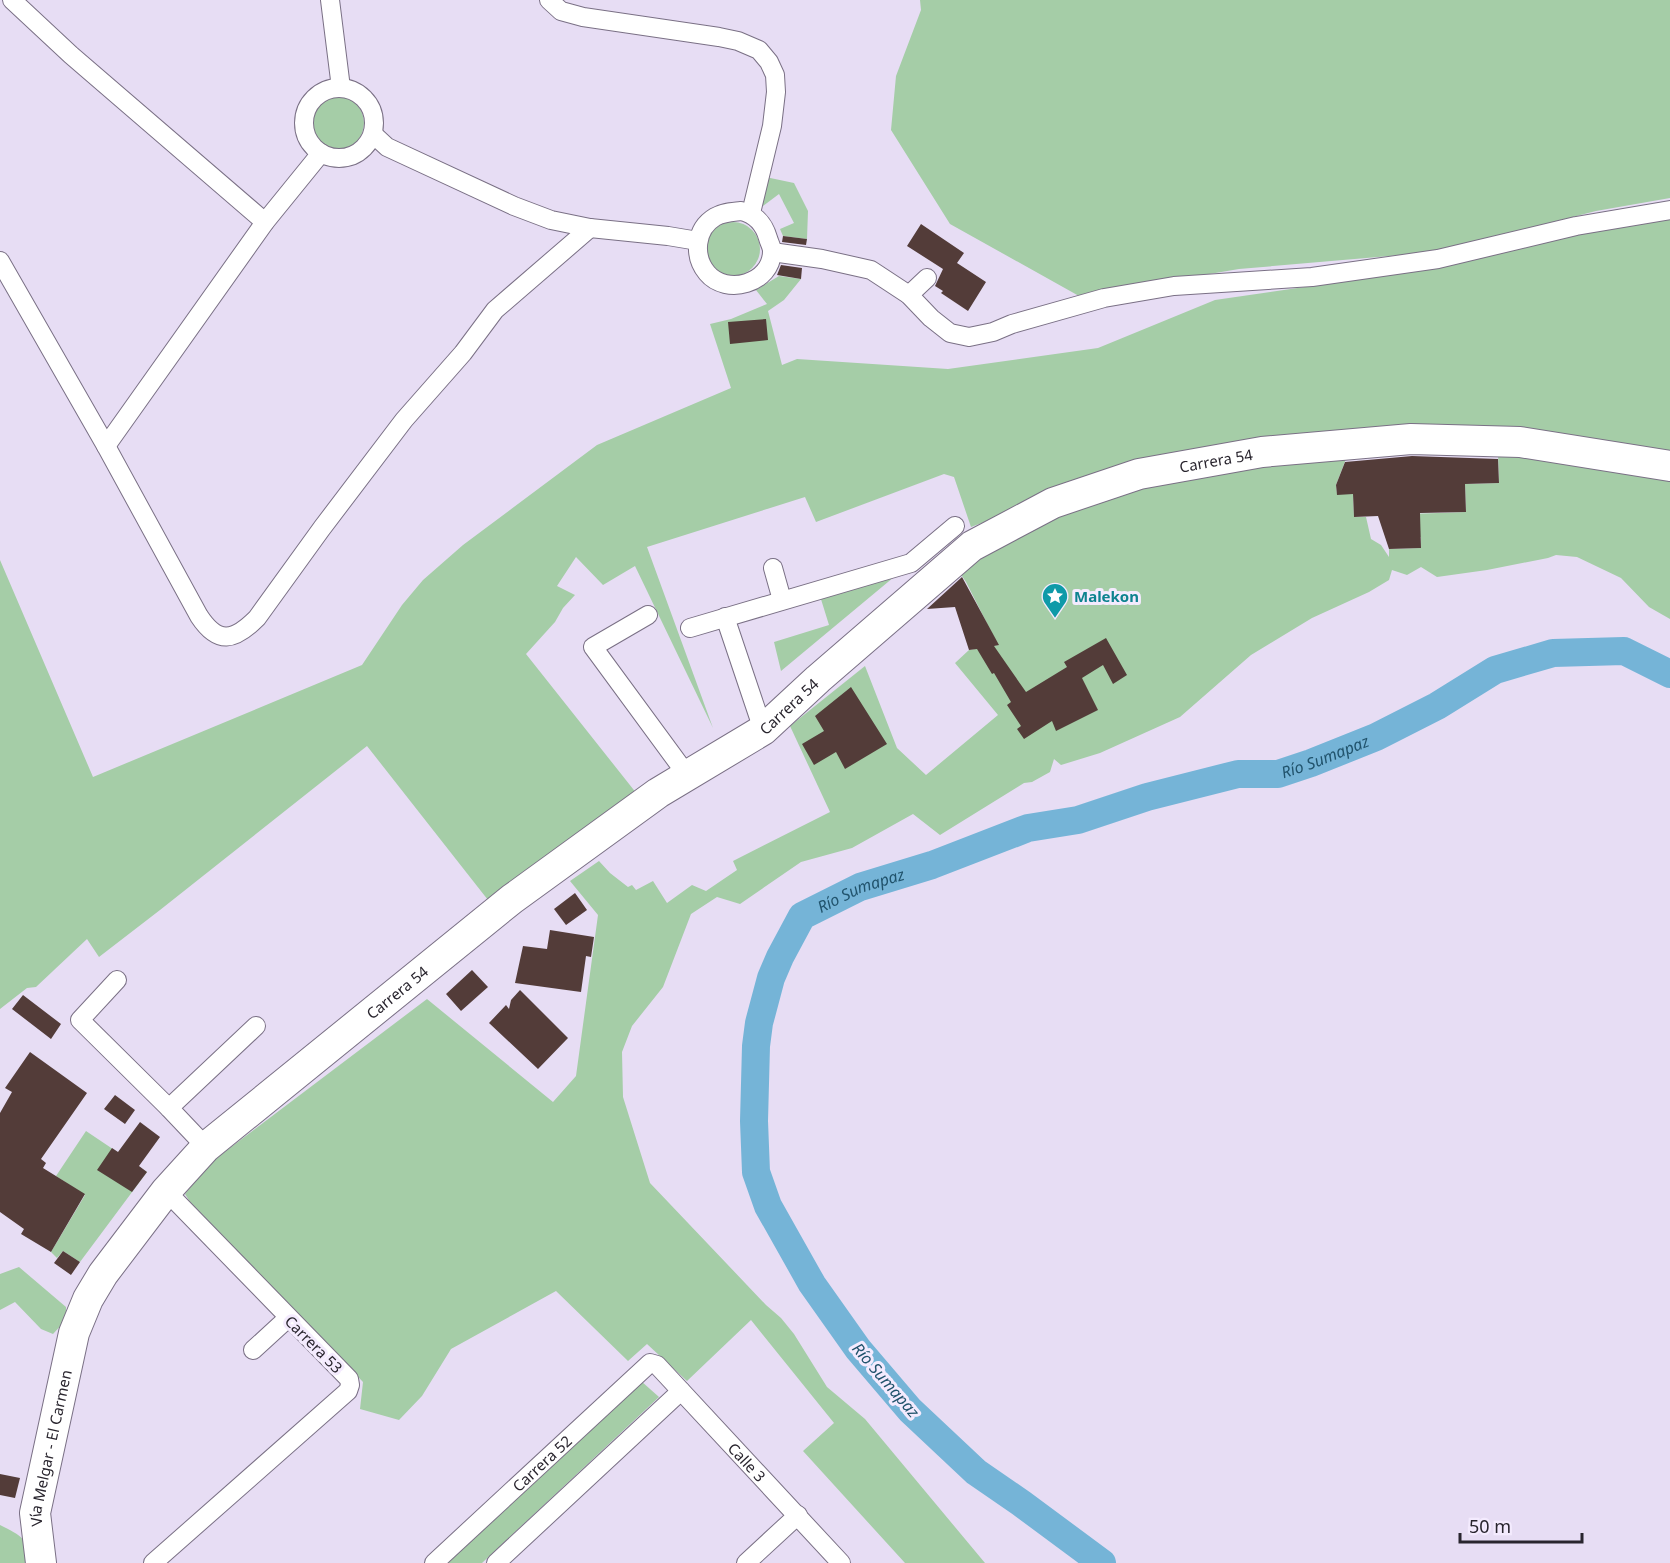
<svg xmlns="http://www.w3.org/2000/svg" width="1670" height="1563" viewBox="0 0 1670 1563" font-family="'Noto Sans',sans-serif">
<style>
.green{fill:#a5cda7}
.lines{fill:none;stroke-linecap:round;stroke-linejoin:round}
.river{stroke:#75b4d7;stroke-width:28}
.building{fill:#533c39}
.street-casing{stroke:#7a7085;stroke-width:20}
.primary-casing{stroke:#7a7085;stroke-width:32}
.street{stroke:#fff;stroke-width:18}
.primary{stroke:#fff;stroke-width:30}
.labels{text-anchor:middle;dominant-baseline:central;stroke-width:6;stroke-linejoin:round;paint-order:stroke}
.street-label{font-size:15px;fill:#29252e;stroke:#f4ebfe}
.culture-label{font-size:15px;font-weight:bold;fill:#0d838f;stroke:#f4ebfe;text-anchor:start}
.water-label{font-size:16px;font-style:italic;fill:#21536c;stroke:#f4ebfe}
</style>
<rect width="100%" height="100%" fill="#e7ddf4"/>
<path class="green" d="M920,0H1670V198L1596,211L1436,252L1239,269L1079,296L950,224L891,130L896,76L921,10Z
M310 123a27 27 0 1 1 54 0a27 27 0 1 1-54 0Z
M761,176L794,183L808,211L807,239L783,236L780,229L794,223L779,194L763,206L755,199Z
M1670,216V451L1418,430L1011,512L971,527L954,477L944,474L816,522L805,497L647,547L713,728L635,566L603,585L576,557L557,586L575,595L563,608L555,622L526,654L637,794L488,900L367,746L160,910L99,957L87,939L36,987L27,988L0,1009V560L93,777L362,665L402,605L423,580L463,545L597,445L731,388L710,324L731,319L767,304L756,290L779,276L801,279L784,300L768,311L782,365L797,359L948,369L1098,348L1215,300L1443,267L1573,231Z
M706 249a27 27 0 1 1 54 0a27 27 0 1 1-54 0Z
M1498,454L1670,479V619L1649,607L1621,578L1577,557L1556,555L1548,558L1487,570L1437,577L1421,567L1407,575L1392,570L1389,580L1369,592L1312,618L1251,655L1180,717L1100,753L1061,765L1054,759L1050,772L1032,782L1024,783L940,835L913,814L852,848L801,862L740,904L717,897L691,914L663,987L632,1026L622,1052L623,1097L650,1183L766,1305L781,1318L794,1334L827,1387L865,1419L985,1563H905L803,1451L834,1423L751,1320L687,1381L647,1344L628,1361L556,1291L451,1349L422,1396L399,1420L360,1409L363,1382L190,1202L185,1194L210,1163L427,999L553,1102L576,1076L598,915L570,881L599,861L610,873L628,887L632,885L636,890L653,881L667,903L692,885L706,891L737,870L733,861L830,812L790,726L865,666L897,748L926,775L998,715L955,663L969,650L998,645L966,582L960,573L987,543L1175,473L1347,456L1336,485L1337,494H1353L1354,517H1366L1371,539L1381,545L1389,557V549L1421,548V537H1410L1409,514L1466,512L1465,484L1499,483Z
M900,572L781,671L774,642L829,625L820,596Z
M86,1131L147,1172L80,1262L63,1251L57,1258L51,1252L85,1195L56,1176Z
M19,1267L66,1307V1320L53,1334L41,1329L15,1302L0,1310V1274Z
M641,1381L659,1397L482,1563H446Z
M0,1525C22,1536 28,1539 33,1563H0Z"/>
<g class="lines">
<path class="river" id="s1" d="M1102,1563L1021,1503L976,1472L910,1410L858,1349L812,1284L768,1206L756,1172L754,1121L756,1046L759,1023L771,978L780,957L802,916L860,887L932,865L1028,828L1078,820L1147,797L1238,774H1278L1311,763L1376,737L1437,706L1495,670L1553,653L1624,651L1670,674"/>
</g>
<path class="building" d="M921,224L964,253L957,263L986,282L968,311L941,293L943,291L935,286L943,269L907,246Z
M783,236L807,239L806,245L782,242Z
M781,265L802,268L801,279L777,275Z
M766,319L768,340L730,344L728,322Z
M1412,456L1498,459L1499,483L1465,484L1466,512L1420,513L1421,548L1389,549L1378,516L1354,517L1353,494L1337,495L1336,485L1345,462Z
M962,577L999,645L994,646L1026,692L1067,667L1064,662L1106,638L1127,675L1113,684L1103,665L1082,678L1098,710L1056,731L1052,721L1024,739L1017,729L1021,726L1007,705L1011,702L994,673L992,674L977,649L969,650L955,607L927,609Z
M851,687L887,744L845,769L836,752L814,765L802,744L824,731L815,716Z
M575,893L587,910L566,925L554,909Z
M550,930L594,937L591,957L586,956L581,992L515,983L523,946L547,949Z
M472,970L488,987L461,1011L446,994Z
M520,990L568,1038L538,1069L489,1023L506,1005L509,1009L511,1000Z
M23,995L61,1024L51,1039L12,1009Z
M30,1052L87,1093L41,1159L46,1163L43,1168L85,1194L51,1252L21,1234L24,1229L0,1212V1113L12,1092L5,1088Z
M115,1095L135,1110L125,1124L104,1109Z
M140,1122L160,1137L139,1166L147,1172L132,1192L97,1170L112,1148L118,1152Z
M63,1251L80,1262L71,1275L54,1263Z
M0,1474L20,1478L15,1498L0,1495Z"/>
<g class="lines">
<g class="street-casing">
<g id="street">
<path d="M12,0L71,55L265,222"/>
<path d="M330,0L341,88"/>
<path d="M549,0L561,11L583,17L719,37L738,41L759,50L769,62L775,75L776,92L772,126L751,213"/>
<circle cx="339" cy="123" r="35"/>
<path d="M373,134L387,147L514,206L551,220L590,228L668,236L698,241"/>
<path d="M741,211C755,214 764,224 768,238C769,242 772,247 772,251C772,284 726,296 707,273C693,256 695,229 715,217C723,212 732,212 741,211Z"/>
<path d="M772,252L822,259L871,270L909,295L931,318L950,333L969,337L993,332L1012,324L1104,298L1174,286L1312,277L1438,259L1576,226L1670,210"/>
<path d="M0,261L106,446L199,616C218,645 234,641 257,618L322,528L404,420L463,353L495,310L590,228"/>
<path d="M909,295L927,278"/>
<path d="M106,446L265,222L321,153"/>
<path d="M773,568L782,600"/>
<path d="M648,615L593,647L687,775"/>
<path d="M725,617L763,730"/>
<path d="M690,628L911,563L955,526"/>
<path d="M117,980L80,1020L169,1108L206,1147"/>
<path d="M169,1108L256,1026"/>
<path d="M253,1350L288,1318"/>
<path d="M153,1563L348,1391L350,1385L349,1379L166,1191"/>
<path id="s2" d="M434,1563L650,1363L657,1365L841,1563"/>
<path d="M496,1563L681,1391"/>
<path d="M746,1563L798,1515"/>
</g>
</g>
<g class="primary-casing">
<g id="primary">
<path id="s3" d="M41,1563L35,1513L74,1333L88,1299L103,1274L166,1191L206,1147L512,899L658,793L763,730L818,679L972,546L1053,503L1139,474L1262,452L1411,439L1520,442L1670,466"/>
</g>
</g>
<use href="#street" class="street"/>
<use href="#primary" class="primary"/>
</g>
<defs>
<g id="sight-pin" transform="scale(1.35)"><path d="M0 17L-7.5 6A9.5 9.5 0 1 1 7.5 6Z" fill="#0f9aa8" stroke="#f4ebfe"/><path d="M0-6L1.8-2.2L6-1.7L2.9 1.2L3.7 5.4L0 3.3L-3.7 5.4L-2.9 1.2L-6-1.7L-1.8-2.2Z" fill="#fff"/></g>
</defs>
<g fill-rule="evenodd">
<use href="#sight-pin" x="1055" y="596"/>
</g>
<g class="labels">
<g class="street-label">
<text stroke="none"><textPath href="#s3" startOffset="1700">Carrera 54</textPath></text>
<text stroke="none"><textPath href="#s3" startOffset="1196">Carrera 54</textPath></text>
<text stroke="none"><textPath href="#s3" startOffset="710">Carrera 54</textPath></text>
<text transform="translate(314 1344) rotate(45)">Carrera 53</text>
<text stroke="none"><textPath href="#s3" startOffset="117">Vía Melgar - El Carmen</textPath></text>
<text stroke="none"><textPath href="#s2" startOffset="434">Calle 3</textPath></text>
<text stroke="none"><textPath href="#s2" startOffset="147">Carrera 52</textPath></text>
</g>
<g class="culture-label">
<text x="1074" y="596">Malekon</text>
</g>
<g class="water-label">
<text stroke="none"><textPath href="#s1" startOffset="1347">Río Sumapaz</textPath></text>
<text stroke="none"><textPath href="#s1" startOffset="861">Río Sumapaz</textPath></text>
<text transform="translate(886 1380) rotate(49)">Río Sumapaz</text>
</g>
</g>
<path d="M1460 1533v9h122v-9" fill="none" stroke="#29252e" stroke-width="3"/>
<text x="1469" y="1533" font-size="18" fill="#29252e" stroke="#f4ebfe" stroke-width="4.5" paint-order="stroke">50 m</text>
</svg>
